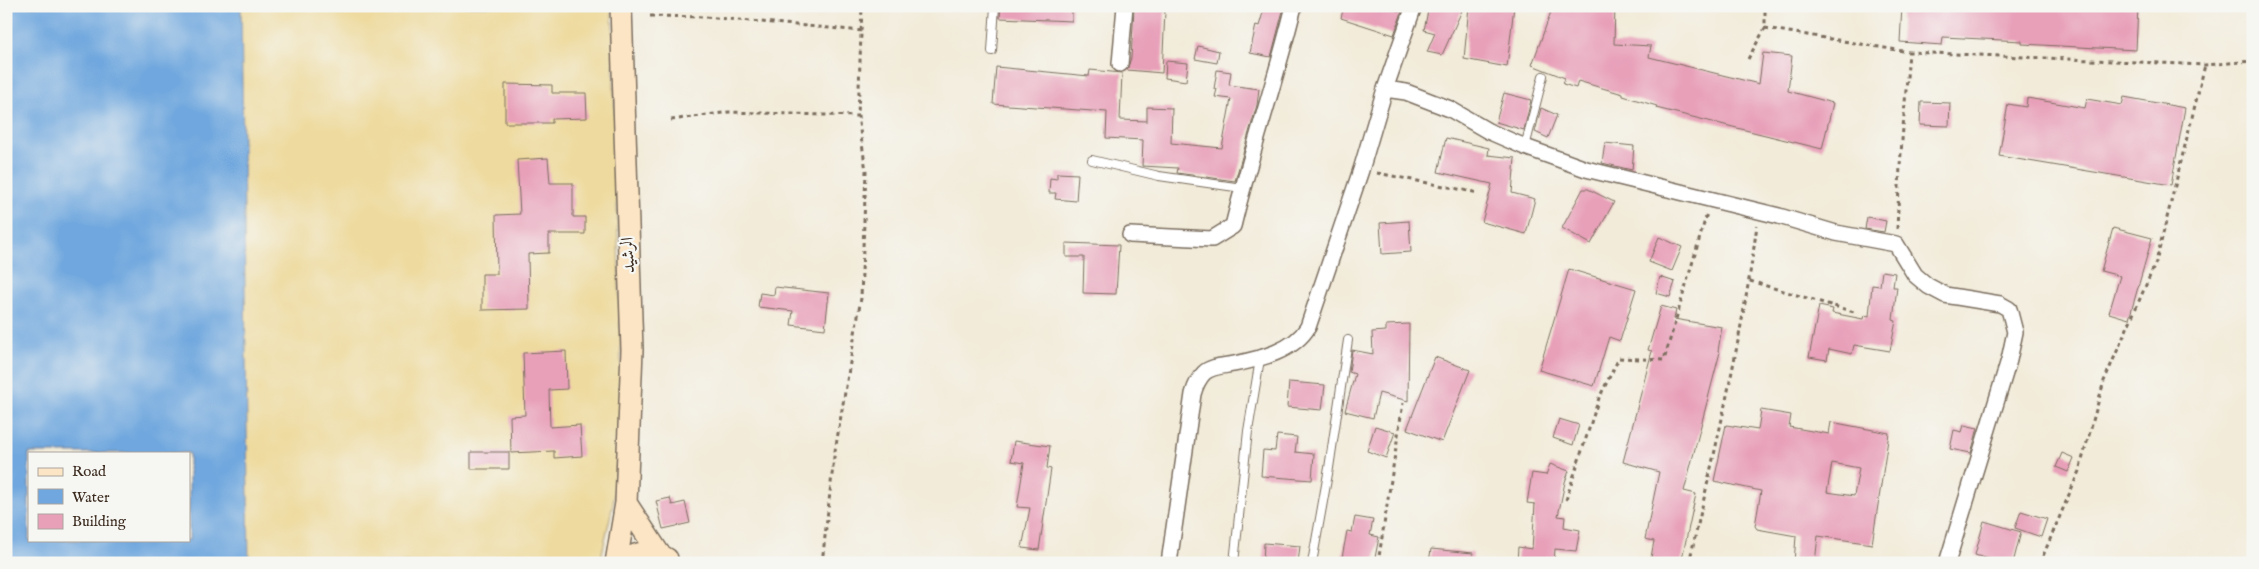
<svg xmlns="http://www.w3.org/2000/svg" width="2259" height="569" viewBox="0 0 2259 569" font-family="'IM FELL English',Amiri,serif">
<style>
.sand{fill:#eeda9e;stroke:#94825e}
.water{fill:#70a7de;stroke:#56687e;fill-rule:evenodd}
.building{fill:#e8a0b9;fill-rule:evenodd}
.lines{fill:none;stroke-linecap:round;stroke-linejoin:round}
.service-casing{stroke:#7b6e5f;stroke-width:10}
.minor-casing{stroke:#7b6e5f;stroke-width:18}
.secondary-casing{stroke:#7b6e5f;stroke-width:24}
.path{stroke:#7b6e5f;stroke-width:3;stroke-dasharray:4 4;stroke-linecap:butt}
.service{stroke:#fff;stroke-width:8}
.minor{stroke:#fff;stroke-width:15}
.secondary{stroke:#fce5c4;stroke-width:21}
.labels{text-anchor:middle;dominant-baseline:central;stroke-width:4.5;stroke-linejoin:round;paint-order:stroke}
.street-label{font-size:18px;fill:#3b2a1e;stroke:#f6f6f2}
</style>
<rect width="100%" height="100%" fill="#f6f6f2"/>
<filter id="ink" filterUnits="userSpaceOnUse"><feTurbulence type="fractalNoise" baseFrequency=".02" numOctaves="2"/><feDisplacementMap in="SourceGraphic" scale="10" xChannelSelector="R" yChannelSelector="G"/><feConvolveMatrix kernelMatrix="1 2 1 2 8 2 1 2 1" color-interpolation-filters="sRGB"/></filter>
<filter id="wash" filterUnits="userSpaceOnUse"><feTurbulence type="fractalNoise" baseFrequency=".0096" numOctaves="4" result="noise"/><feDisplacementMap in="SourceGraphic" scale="20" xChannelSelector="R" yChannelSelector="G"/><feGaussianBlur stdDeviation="1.12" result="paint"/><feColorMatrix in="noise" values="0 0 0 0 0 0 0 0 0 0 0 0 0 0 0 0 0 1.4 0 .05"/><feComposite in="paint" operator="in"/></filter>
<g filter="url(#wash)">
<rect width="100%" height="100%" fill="#f2ebd9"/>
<path class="sand" d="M202,6H612L622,402L613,504L602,553L603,563H212Z"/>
<path class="water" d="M6,6H241L249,563H6ZM29,453H189V540H29Z"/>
<g id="blocks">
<path class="building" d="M1001,6H1072V21L1000,18Z
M1265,6L1284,7L1271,57L1250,53L1256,25L1259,26Z
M1344,6H1383L1402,12L1394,35L1341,18Z
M1429,6H1464L1442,55L1427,52L1435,33L1424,30Z
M1469,6H1514L1507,67L1464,59Z
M1553,6H1615L1614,44L1651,46L1649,57L1759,84L1763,53L1792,56L1788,91L1833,103L1822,149L1656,108L1657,106L1623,96V94L1578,81L1576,88L1563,84L1565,78L1532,65Z
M1902,6H2138L2136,50L2022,44V41L1943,37L1942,45L1900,42Z
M1134,9L1165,11L1162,73L1127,70L1131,58Z
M1198,46L1219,51L1217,63L1195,59Z
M1166,61L1188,63L1186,81L1165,78Z
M996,67L1089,76L1090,70L1122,73L1120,120L1147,121V107L1172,108L1171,143L1222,148L1231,99L1215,97L1217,89H1214L1217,70L1231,72L1229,85L1259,89L1257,105L1235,181L1177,173L1178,168L1142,166L1143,140L1106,138L1107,112L993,104Z
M505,84L552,85V93H586L587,118L552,119V123H505Z
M1504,93L1531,100L1524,130L1496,122Z
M2124,97L2185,108L2171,185L1999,156L2008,104L2026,107L2027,98L2085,108L2087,99L2122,105Z
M1921,102L1950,103L1949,126L1920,125Z
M1541,108L1557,115L1548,138L1535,132Z
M1446,138L1489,148L1488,155L1515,158L1512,193L1535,199L1526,234L1482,222L1492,184L1438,172Z
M1605,143L1634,146L1632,170L1602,163Z
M548,158L550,183H573V217H585V234H549V253L528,254L529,309L482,310V274H497L496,215L520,214L517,160Z
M1057,173L1078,174L1076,201L1055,199L1056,193H1049L1050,178L1057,179Z
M1583,189H1588L1614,202L1591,244L1562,228Z
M1867,217L1886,221L1884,232L1865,229Z
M1409,221L1411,252L1382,254L1380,223Z
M2113,228L2152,238L2129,319L2109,313L2120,276L2101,271Z
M1659,237L1682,247L1672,271L1649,262Z
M1066,243L1119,245L1116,294L1083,293L1084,257H1066Z
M1569,269L1636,289L1620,341L1609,337L1594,386L1539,370Z
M1882,271L1895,273L1893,287H1897L1893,320L1896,321L1890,351L1854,345L1852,354L1829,349L1827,360L1809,357L1819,306L1833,309L1832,313L1863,319L1864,315L1869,316L1872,285L1880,286Z
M1660,277L1675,282L1670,297L1656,293Z
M775,287L829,293L825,329L791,325L793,311L758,307L760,293L774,295Z
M1661,306L1676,310L1674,319L1722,327L1718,351L1720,352L1684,491L1696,494L1681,563H1650L1654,541L1645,539L1659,472L1623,462L1652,351L1648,350Z
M1409,324L1408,401L1379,393L1373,418L1345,411L1355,374L1349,372L1352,350L1373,354L1372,332L1386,331V325Z
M566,351L567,389L549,390L550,427L580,425L582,456L554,458V451L511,453L510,416L525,415L523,353Z
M1435,357L1470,370L1442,442L1407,429Z
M1289,382L1325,385L1322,410L1287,407Z
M1761,410L1791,415L1789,427L1829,434L1831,422L1889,433L1872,544L1818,536L1815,563H1794L1796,536L1757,529L1755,526L1761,491L1714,481L1726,425L1758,430ZM1832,463L1859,468L1854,496L1827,492Z
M1559,419L1579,425L1573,445L1553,438Z
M1964,425L1978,428L1971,453L1950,449L1954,430L1962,432Z
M1375,426L1395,432L1386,458L1367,451Z
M1277,435L1297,437L1295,452L1314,454L1312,480L1261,476L1263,450L1275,451Z
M1014,441L1050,446L1047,468L1051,469L1039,550L1022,548L1030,508L1017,507L1024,463L1011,461Z
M471,452H509V469H471Z
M2062,453L2074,458L2068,472L2056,467Z
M1550,464L1569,471L1565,482L1558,516L1565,517L1564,527L1580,530L1576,551L1555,549L1554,563H1517L1518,547L1532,549L1535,504L1527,503L1532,473L1546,475Z
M670,498L672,505L685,502L690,523L663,529L656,501Z
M2021,511L2047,519L2041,537L2015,528Z
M1355,517L1373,520L1370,535L1379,537L1374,563H1341L1347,531L1352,532Z
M1984,521L2021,532L2013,563H2002L1975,555Z
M1264,543L1300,546L1298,563H1263Z
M1431,549L1473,553L1472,563H1429Z"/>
</g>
</g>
<g filter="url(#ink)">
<use href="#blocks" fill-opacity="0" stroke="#7b6e5f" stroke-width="1"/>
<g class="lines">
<g class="service-casing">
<path id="service" d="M992,51L995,6
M1525,147L1543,76
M1092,160L1159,176L1242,188
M1234,563L1248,431L1260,359
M1312,563L1329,468L1348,340"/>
</g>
<g class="minor-casing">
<path id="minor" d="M1120,64L1125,6
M1385,89L1406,92L1450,109L1488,131L1525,147L1586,169L1779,216L1836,233L1896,244L1915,275L1928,286L1945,295L2000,304L2009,309L2015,332L2009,360L1947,563
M1130,235L1212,239L1233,226C1251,152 1276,80 1294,6
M1169,563L1193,394C1195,387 1198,379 1204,373C1211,366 1224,366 1234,364C1260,359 1294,351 1308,327L1361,170L1385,89L1414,6"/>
</g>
<g class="secondary-casing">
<path id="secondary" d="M626,503L660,555
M616,563L626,503L632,350L621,6
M622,563C636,552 652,548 667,559"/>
</g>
<path class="path" d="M650,16L705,17L863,31
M1765,28L1909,52
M1748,59L1765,28V6
M671,120L729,112L858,116
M1377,173L1479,193
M1897,229L1900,166L1909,52L2205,65L2253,61
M1750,281L1854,312
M1566,500L1599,398L1619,358L1664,360L1707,213
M822,563L834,457L861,298L866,171L858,116L862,6
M1378,563L1403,403
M1689,563C1715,451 1742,339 1757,225
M2040,563L2079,471L2104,381L2156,262L2205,65"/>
<use href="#service" class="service"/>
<use href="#minor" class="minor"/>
<use href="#secondary" class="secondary"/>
</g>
</g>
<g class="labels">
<g class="street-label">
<text transform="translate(629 255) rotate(-92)">الرشيد</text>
</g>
</g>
<rect width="2259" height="569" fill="none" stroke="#f6f6f2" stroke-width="25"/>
<rect x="28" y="452" width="162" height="90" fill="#f6f6f2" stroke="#aba49d"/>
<rect x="38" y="468" width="25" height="8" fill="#fce5c4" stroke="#aba49d"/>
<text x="72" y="476" font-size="15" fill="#3b2a1e">Road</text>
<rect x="38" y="489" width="25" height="15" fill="#70a7de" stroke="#aba49d"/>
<text x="72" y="502" font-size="15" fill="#3b2a1e">Water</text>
<rect x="38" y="514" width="25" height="15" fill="#e8a0b9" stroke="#aba49d"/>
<text x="72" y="526" font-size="15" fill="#3b2a1e">Building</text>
</svg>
